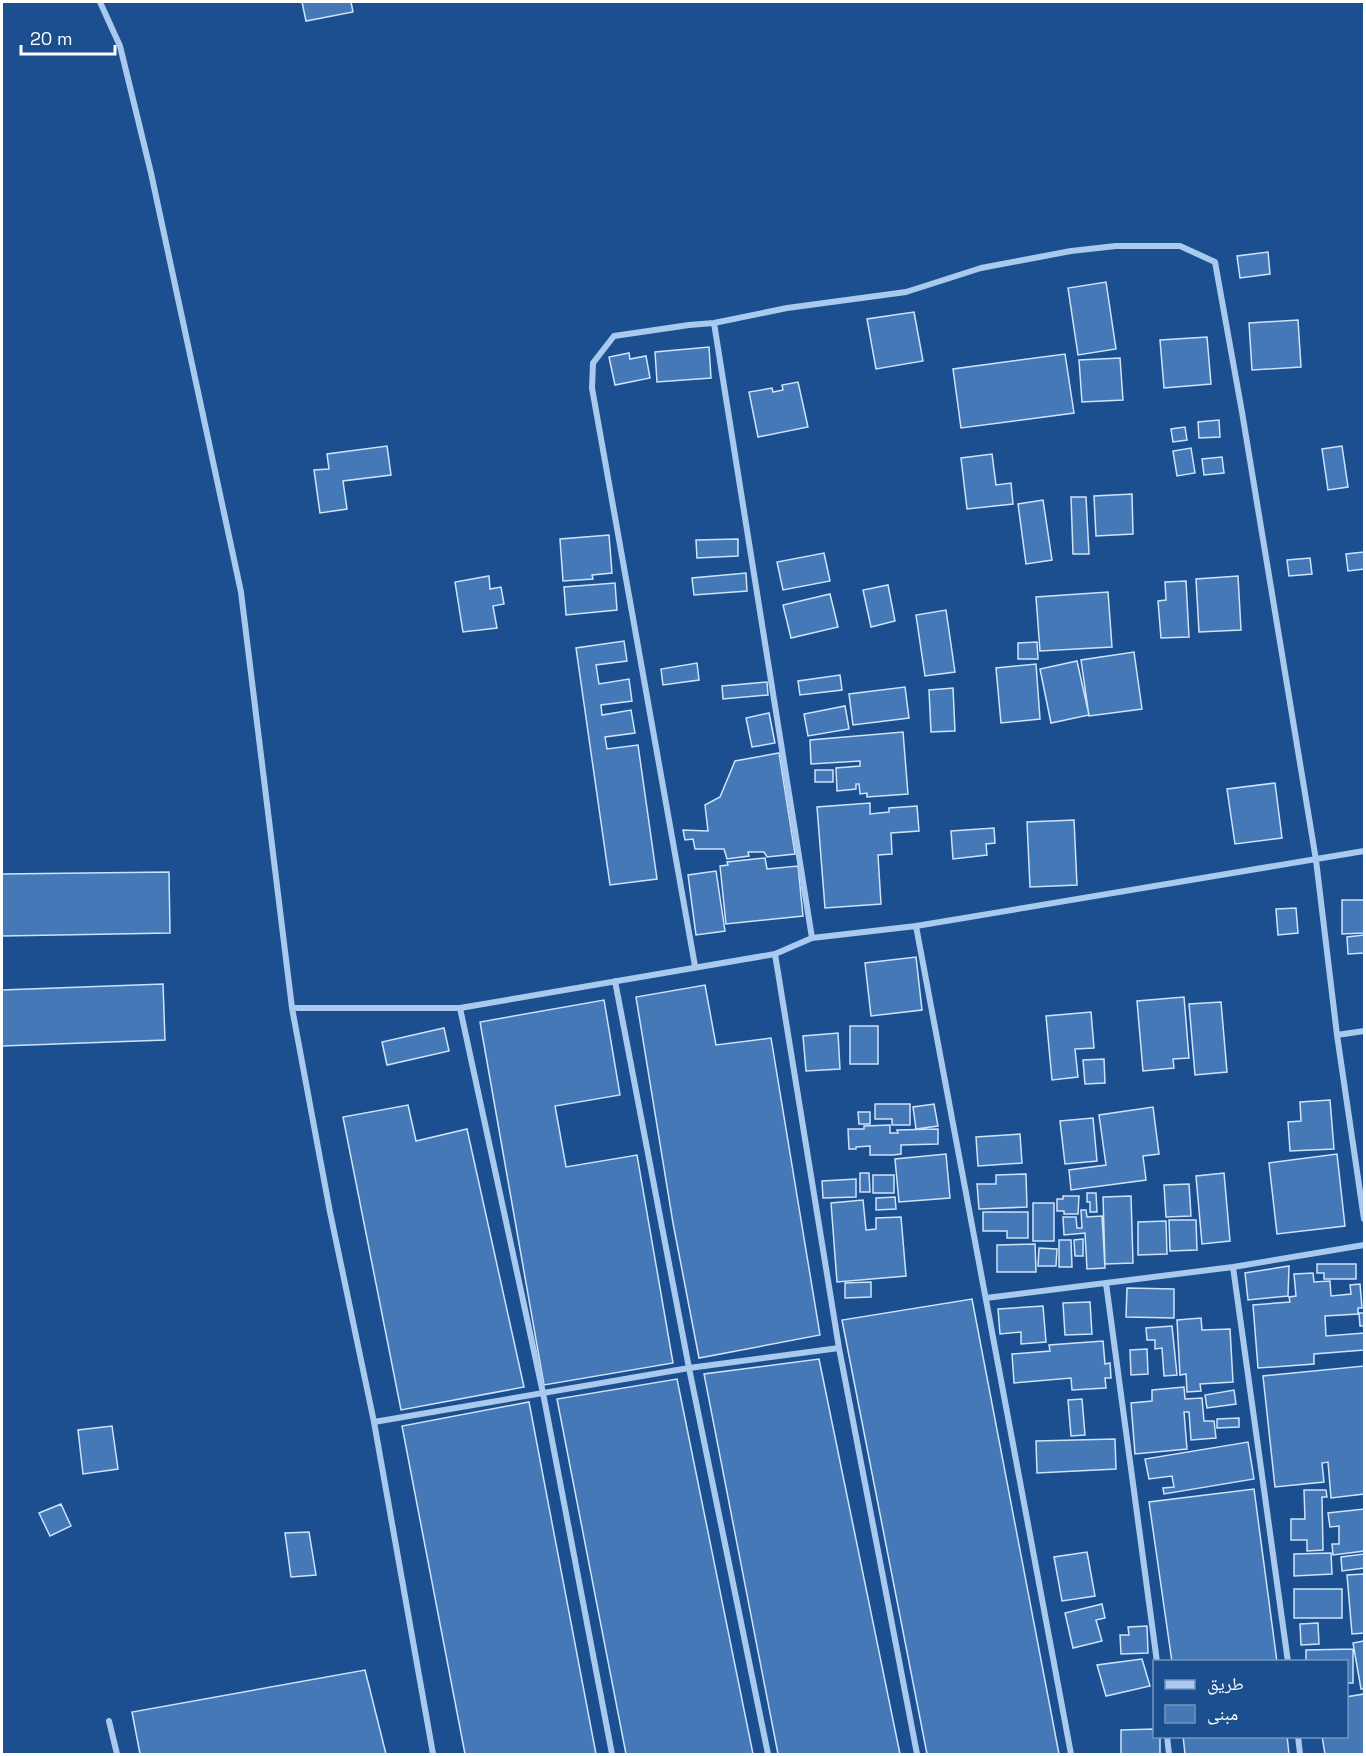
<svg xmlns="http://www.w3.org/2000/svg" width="1366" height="1756" viewBox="0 0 1366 1756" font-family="'Space Grotesk','Noto Naskh Arabic',sans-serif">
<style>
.building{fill:#4478b7;stroke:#cfe3fa;stroke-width:1.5}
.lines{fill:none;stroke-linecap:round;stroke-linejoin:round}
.street{stroke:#a9c9ee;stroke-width:6}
</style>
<rect width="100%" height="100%" fill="#1b4f8f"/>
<path class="building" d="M302,2H351L353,12L306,21Z
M1268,252L1270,274L1240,278L1237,256Z
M1106,282L1116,349L1078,355L1068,288Z
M914,312L923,361L876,369L867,319Z
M1298,320L1301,367L1252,370L1249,323Z
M1207,337L1211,384L1164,388L1160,340Z
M709,347L711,378L657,382L655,352Z
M629,353L630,359L646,356L650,378L615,385L609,357Z
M1065,354L1074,413L961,428L953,369Z
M1120,358L1123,400L1082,402L1079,360Z
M798,382L808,427L758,437L749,392L772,388L773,392L783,390L782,385Z
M1219,420L1220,437L1199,438L1198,422Z
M1185,427L1187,440L1173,442L1171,429Z
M387,446L391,475L343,481L347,509L320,513L314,470L329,469L327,454Z
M1342,446L1348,487L1328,490L1322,449Z
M1191,448L1195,473L1177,476L1173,451Z
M992,454L996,485L1011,483L1013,504L967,509L961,458Z
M1222,457L1224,473L1204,475L1202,459Z
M1132,494L1133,534L1096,536L1094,496Z
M1071,497H1086L1089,554H1073Z
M1043,500L1052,560L1026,564L1018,504Z
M609,535L612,573L592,575L593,579L563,581L560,539Z
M738,539V556L697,558L696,540Z
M1364,552V569L1348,571L1346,554Z
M824,553L830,581L783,590L777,562Z
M1310,558L1312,574L1289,576L1287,560Z
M746,573L747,591L694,595L692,578Z
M489,576L490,589L501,587L504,604L493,606L497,628L463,632L455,582Z
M1238,576L1241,630L1199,632L1196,579Z
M1186,581L1189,637L1161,638L1158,601L1166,600L1165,582Z
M615,583L617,610L566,615L564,587Z
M888,585L895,621L871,627L863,590Z
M1108,592L1112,647L1040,651L1036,597Z
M830,594L838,627L791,638L783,605Z
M946,610L955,672L925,676L916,615Z
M624,641L627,661L596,665L599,684L629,679L632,701L601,705L602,715L631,710L635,733L605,737L607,749L638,745L657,879L610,885L576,648Z
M1037,642L1038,659H1018V643Z
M1134,652L1142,709L1089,716L1081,660Z
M1077,661L1089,715L1051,723L1040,669Z
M697,663L699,680L663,685L661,669Z
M1036,664L1040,719L1001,723L996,668Z
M840,675L842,690L800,695L798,681Z
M767,682L768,695L723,699L722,686Z
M905,687L909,718L853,725L849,694Z
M953,688L955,731L931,732L929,690Z
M845,706L849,729L808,736L804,714Z
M769,713L775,743L752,747L746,718Z
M903,732L908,794L867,797V793L860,794L859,784H856V789L837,791L836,768L860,766V761L811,764L810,740Z
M779,753L795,854L767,857L764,852H748L749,856L727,859L724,849H695L693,839L685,840L683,830L708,831L705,805L720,797L735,761Z
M815,770H833V782H815Z
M1275,783L1282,838L1235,844L1227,789Z
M870,803V814L889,812V808L917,806L919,831L891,833L892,854L878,855L881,904L825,908L817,807Z
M1074,820L1077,885L1030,887L1027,822Z
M994,828L995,843L986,844L987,855L953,859L951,831Z
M765,858L767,869L798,866L803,916L726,924L720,866L728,865L727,862Z
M716,871L725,931L696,935L688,875Z
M169,872L170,933L2,936V874Z
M1342,900H1364V933L1342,934Z
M1296,908L1298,933L1278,935L1276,909Z
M1364,935V953L1348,954L1347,937Z
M916,957L922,1010L871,1016L865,963Z
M163,984L165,1040L2,1046V990Z
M705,985L716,1045L771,1038L820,1335L699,1358L673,1223L636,997Z
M1184,997L1189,1058L1173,1059L1174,1068L1143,1071L1137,1001Z
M604,1000L620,1095L555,1106L566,1167L637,1155L673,1363L544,1385L480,1022Z
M1221,1002L1227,1072L1195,1075L1189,1004Z
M1091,1012L1094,1048L1075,1049L1078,1077L1052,1080L1046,1016Z
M850,1026H878V1064H850Z
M444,1028L449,1051L387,1065L382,1042Z
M838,1033L840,1069L806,1071L803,1036Z
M1104,1059L1105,1083L1085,1084L1083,1060Z
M1330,1100L1334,1149L1290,1151L1288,1122L1301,1121L1300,1102Z
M875,1104H910V1125H892V1119H875Z
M934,1104L938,1126L916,1129L913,1107Z
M408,1105L416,1141L467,1129L524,1387L401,1410L343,1117Z
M1153,1107L1159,1154L1143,1156L1146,1180L1071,1190L1069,1170L1106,1165L1099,1115Z
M858,1112H870V1124H859Z
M1093,1118L1097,1161L1065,1164L1060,1121Z
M890,1125V1133H898L897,1130L938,1129V1144L901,1145V1154L893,1155H870V1146L856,1147V1149H849L848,1129H864V1126Z
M1020,1134L1022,1163L978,1166L976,1137Z
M946,1154L950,1198L899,1202L895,1159Z
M1337,1154L1345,1226L1277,1234L1269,1163Z
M860,1173H869L870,1192H860Z
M1224,1173L1230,1241L1202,1244L1196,1176Z
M1026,1174L1027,1207L979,1209L977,1184H996V1175Z
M873,1175H894V1193H873Z
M856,1179V1197L823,1198L822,1181Z
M1189,1184L1191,1216L1166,1217L1164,1185Z
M1087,1193H1096L1097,1212H1090V1202H1087Z
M1063,1196H1079L1078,1214H1064V1211H1057V1199H1063Z
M1131,1196L1133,1263L1105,1264L1103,1197Z
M895,1197L896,1209L876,1210V1198Z
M863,1200L866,1230L876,1229V1218L901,1217L906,1276L837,1282L831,1203Z
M1033,1203H1054V1241H1033Z
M1081,1210H1086L1087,1217L1102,1216L1105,1268L1087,1269L1085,1233L1064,1235L1063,1217H1076L1077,1228H1082Z
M983,1212H1028V1238H1007V1231H983Z
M1169,1220H1196L1197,1250L1170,1251Z
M1166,1221L1167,1254L1138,1255V1222Z
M1083,1239V1256H1075L1074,1240Z
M1059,1240H1071L1072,1267H1059Z
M1035,1244L1036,1272H997V1245Z
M1039,1248L1057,1249L1056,1266H1038Z
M1317,1264H1356V1279H1324V1273H1317Z
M1289,1266L1288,1296L1248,1300L1245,1273Z
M1313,1273L1314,1282L1330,1281L1331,1296L1351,1294L1350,1285L1360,1284L1362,1308H1358V1314L1325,1316L1326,1336L1364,1333V1350L1314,1354V1364L1258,1368L1253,1305L1290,1302L1289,1297L1296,1296L1294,1274Z
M871,1282V1297L845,1298V1283Z
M1127,1288L1174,1289V1318L1126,1317Z
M972,1299L1059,1754H927L842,1320Z
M1090,1302L1092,1334L1065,1335L1063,1303Z
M1043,1306L1046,1342L1021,1344V1332L1000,1334L998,1309Z
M1359,1313H1364V1326H1360Z
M1201,1318L1202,1330L1230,1329L1233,1382L1200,1384L1201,1391L1187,1392L1186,1374L1180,1375L1177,1320Z
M1172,1326L1177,1375L1164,1376L1162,1348L1155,1349V1340H1147L1146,1328Z
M1103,1341L1105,1364L1110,1363L1111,1378H1105L1106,1388L1072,1390L1071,1378L1014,1383L1012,1354L1050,1351L1049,1345Z
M1147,1349L1148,1374L1131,1375L1130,1350Z
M819,1359L900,1754H778L704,1374Z
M1364,1366V1494L1331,1498L1328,1462L1322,1463L1324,1482L1275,1487L1263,1376Z
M677,1379L753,1754H626L557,1399Z
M1184,1387L1185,1399L1202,1398L1204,1421H1214L1216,1438L1191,1440L1189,1412H1184L1187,1449L1135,1454L1131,1403L1152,1401V1390Z
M1234,1390L1236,1404L1207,1408L1205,1395Z
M1082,1399L1085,1435L1071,1436L1068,1400Z
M529,1402L596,1754H465L402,1426Z
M1239,1418V1427L1217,1428V1419Z
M112,1426L118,1469L83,1474L78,1430Z
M1115,1439L1116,1469L1037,1473L1036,1441Z
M1248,1442L1254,1479L1164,1494L1163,1488L1174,1487L1172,1476L1149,1479L1145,1459Z
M1254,1489L1277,1662H1172L1149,1502Z
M1304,1490H1326L1327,1497H1322L1323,1550L1307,1551V1540H1291V1519H1305Z
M61,1504L71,1526L50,1536L39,1513Z
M1364,1509V1551L1333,1555L1332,1544H1339V1526L1330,1527L1328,1513Z
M309,1532L316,1575L291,1577L285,1533Z
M1087,1552L1095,1596L1062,1601L1054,1557Z
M1331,1553L1332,1574L1294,1576V1554Z
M1364,1554V1568L1342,1571L1341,1557Z
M1364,1574V1633L1352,1634L1347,1575Z
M1294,1589H1342V1618H1294Z
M1102,1604L1105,1618L1096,1620L1102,1641L1073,1648L1065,1613Z
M1318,1623L1319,1644L1301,1645L1300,1624Z
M1147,1626L1148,1653L1121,1654L1120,1635H1129L1128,1627Z
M1364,1641V1689H1361L1353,1643Z
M1353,1649V1683H1346V1662H1306V1650Z
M1142,1659L1150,1686L1106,1696L1097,1665Z
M365,1670L386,1754H140L132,1712Z
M1364,1694V1754H1325L1322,1736H1346V1697Z
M1154,1729V1736H1160V1754H1121V1730Z
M1183,1736H1287L1289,1754H1185Z"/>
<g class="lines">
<path class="street" d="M100,2L120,46L151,173L241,592L292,1008L330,1212L374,1422L433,1754
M714,323L812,938
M916,926L1071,1754
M775,954L839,1348L917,1754
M695,966L592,388L593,363L614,336L689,325L714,323L787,308L906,292L981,268L1071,251L1116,246H1180L1215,262L1242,412L1316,860L1337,1035L1364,1219
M615,981L689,1368L768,1754
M292,1008H460L775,954L812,938L916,926L1364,851
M460,1008L543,1393L612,1754
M1337,1035L1364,1031
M1233,1267L1288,1662
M1106,1283L1157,1662
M986,1298L1233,1267L1364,1245
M374,1422L689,1368L839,1348
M109,1721L117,1754
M1167,1736L1169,1754
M1298,1736L1300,1754"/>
</g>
<rect width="1366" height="1756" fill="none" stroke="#ffffff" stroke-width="6"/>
<rect x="1153" y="1660" width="195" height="78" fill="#1b4f8f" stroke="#7695bc" stroke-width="1.5"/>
<rect x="1165" y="1680" width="30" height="9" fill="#a9c9ee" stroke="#7695bc" stroke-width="1.5"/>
<text x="1207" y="1690" font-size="18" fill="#ffffff">طريق</text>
<rect x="1165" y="1705" width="30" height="18" fill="#4478b7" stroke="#7695bc" stroke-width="1.5"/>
<text x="1207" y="1720" font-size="18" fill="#ffffff">مبنى</text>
<path d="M21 45v9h94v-9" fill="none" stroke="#ffffff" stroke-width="3"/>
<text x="30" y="45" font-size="18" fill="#ffffff" stroke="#1b4f8f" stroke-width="4.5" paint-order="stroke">20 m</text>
</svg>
